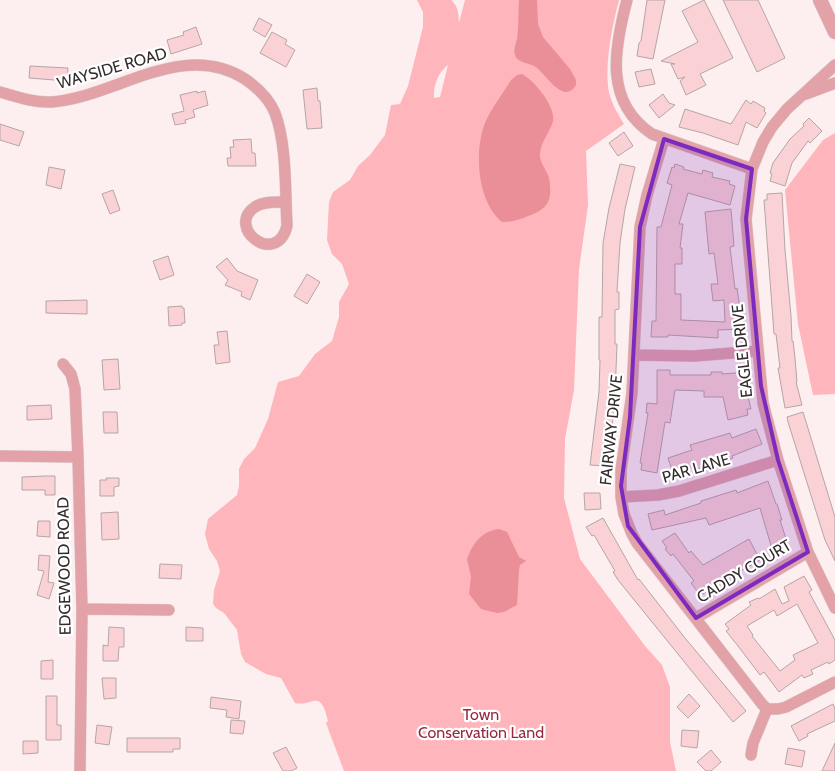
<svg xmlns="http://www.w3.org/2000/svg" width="835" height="771" viewBox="0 0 835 771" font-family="Cabin,sans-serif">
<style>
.green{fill:#feb5bb;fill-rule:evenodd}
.water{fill:#ea8e97}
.building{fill:#fad2d5;stroke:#b6a5a6;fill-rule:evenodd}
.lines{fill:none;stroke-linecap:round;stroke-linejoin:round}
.minor-casing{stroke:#d9cccc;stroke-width:12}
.tertiary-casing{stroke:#d9cccc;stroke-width:15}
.minor{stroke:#e3a2a8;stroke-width:11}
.tertiary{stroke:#e3a2a8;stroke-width:14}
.marked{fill:#7b2cbf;fill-opacity:0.2;stroke:#7b2cbf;stroke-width:4;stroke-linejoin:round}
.labels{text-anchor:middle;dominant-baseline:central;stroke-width:4.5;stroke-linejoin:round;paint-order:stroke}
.street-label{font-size:16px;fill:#332d2d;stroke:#fff}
.park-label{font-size:16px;fill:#95293f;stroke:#fff}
</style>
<rect width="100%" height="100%" fill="#fdefef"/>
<path class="green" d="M417,0H451C459,7 458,14 459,23L465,0H619C612,27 604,65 609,93C612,104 618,114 624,124L586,151L588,205L579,269L574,390L565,439L564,498L580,559L645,646L662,665L670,687V742L676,771H344L326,723L328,721C320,687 313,707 295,703L281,678L266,674L245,662L241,654L237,630L224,613L216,608L213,604L214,590L220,571L217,561L209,549L205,534L208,519L237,495L239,486V469L244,459L255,448L268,419L278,382L299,376L315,354L332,341L339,317V302L349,284L342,264L332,254L327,240L329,202L333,192L350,180L358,166L370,155L385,135L391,105L400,104L408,86L423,27V12ZM448,65L440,97L434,98C433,87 438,72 448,65Z
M835,133V394L813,395L798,324L785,190L823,140Z"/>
<path class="water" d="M519,0H537L538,24L543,37L570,69L576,80V85C564,105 547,76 537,68C530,62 518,64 515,55C513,49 516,44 517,39C519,26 518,13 519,0Z
M522,74C534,80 556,107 553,121C550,133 539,143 540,157C541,164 547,171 549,178C553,200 548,209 528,216C519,220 512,222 502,222C477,202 474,151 485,123C491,108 503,94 511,80L517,75Z
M499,529L507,532L519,557L526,561L520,565L519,570L517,605L504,612L497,613L481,609L469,594L471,577L467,559C473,543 482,531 499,529Z"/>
<path class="building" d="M647,0H665L653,59L637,56L639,43L641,41Z
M704,0L733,58L700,74L706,85L686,95L680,81L685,77L678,79L671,64H675L661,61L698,42L682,11Z
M723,0H758L785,58L757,72Z
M259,18L272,25L265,37L253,30Z
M196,27L202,44L171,54L167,40L184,35L183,32Z
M272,32L287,40L285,44L295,50L286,67L260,53Z
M30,66L68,68L67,81L29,78Z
M651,69L655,84L639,87L635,72Z
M317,88L318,101H320L322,128L307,129L303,90Z
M197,91V93L205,91L208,105L193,110L195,117L185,120L186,123L175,125L172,114L184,111L180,95Z
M663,94L669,103L675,105L659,118L649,105Z
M746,100L751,104L753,101L765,108L764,111L766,113L757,128L746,122L738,145L703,133L679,127L685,109L731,124Z
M809,118L822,131L810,143L808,141L792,163L785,186L770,181L772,174L770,173L773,163L790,139L804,126L803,124Z
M0,124L24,132L19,146L0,140Z
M624,132L633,146L618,156L609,143Z
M251,139L252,153H255L256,166H228L227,158H231L230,147H234L233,140Z
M620,164L635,167L625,209L620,243L617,292H619V309L615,310V344H617L615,395L611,439H608L606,466L590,465L599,392L600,360H599V317H602L603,243L609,208Z
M675,164L684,167L683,169L702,174L703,170L713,173L712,177L730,181L729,184L735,186L730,205L688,193L679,224H683L680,248H682V264H675V294H681V320L725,322L724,300L713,301L711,284H718L714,253L709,254L705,212L731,209L734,246L730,247L735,289L737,288L743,329L718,330V338L668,335V337H651L652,321H656L657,227H661L672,185L667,183L672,167L674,168Z
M49,167L65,170L61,189L46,185Z
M113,190L120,210L110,214L102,194Z
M782,193L785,250L791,316L792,341H793L795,358L797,382H796L802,405L785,408L778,368H780L776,334H774L764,200H767V194Z
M168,256L174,275L160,280L153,261Z
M227,258L237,271L258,280L250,300L241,296L242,292L225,285L228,280L216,267Z
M307,274L320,282L307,304L294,296Z
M87,300V314L46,313V301Z
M182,306V308H184L185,323H182V325L169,326L168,307Z
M227,331L230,362L216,364L214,345H219L217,332Z
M118,359L120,389L104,390L102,360Z
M657,370H670V375H711V372H722V374L748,372L749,388H746L751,409H747L748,415L728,420L723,397H704V391L675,390L670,423L665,422L657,473L641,470L642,463H640L648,413H646L647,403L657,404Z
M51,405L52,419L27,420V406Z
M103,412H117L118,433H104Z
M803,412L835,517V561L825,540L788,422L787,417Z
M756,429L762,444L732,456L733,458L722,462L698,469L697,466L673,473L668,458L692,450L690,445L730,433L732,438Z
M46,476H55V495H45V490H22V477Z
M106,478H119V486L114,487V496H100V480H107Z
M768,481L776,504H777L782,520H780L788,545L772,549L760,508L709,525L706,518L652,530L648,514L664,510L665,515L701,503V501L736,490L737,493Z
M584,493H600L601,509L585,510Z
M118,512L119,539L102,540L101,513Z
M603,518L638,580L639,579L685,638L746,711L733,722L618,580L613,572L615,571L594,535L592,536L586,527Z
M38,521H50V537L37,536Z
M675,533L689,553L691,551L703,565L749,539L760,560L729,578L728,576L703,594L699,590L697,591L691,583L694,581L673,554L671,556L665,549L667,548L662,541Z
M39,555L50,556L48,582L54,583L49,599L37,595L44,571L38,570Z
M160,564L182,565L181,579L159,578Z
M804,576L812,590L809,592L835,640V660L829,664L828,662L811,670L813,674L804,678L802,675L779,692L764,672L760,675L738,646L726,631L729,629L725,624L751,605L749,602L758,598L759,599L775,589L782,604L789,601L784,587ZM797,604L818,643L793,655L795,660L780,671L752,636L753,635L747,626L774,610L777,616Z
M109,627L124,628V647H119L118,661H103V645L108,646Z
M186,627L203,628V641H186Z
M53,660V679H41V661Z
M102,678H116V698L104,699Z
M689,694L700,706L688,718L677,707Z
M46,696H57V725H61V740H46Z
M211,697L241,701L239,719L226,717L227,710L210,708Z
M833,704L835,709V721L807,734L808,736L799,741L791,726Z
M231,720L245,721L243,734L230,733Z
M97,725L112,727L109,745L95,743Z
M682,730L699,731L697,748L681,746Z
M127,738H180V749H173V752H127Z
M23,741H38V753L23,754Z
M835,743V771H822Z
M286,747L297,768L291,771H283L273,753Z
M788,748L805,751L802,767L785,764Z
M711,750L721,762L711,771H706L697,762Z"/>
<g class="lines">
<g class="minor-casing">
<path id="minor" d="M627,0C614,49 604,102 652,134L752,169
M835,65L787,109L772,127L763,142L752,169L746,219L763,403L778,460L808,552L835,608
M0,92C17,97 34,103 52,102C116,97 182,39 245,79C258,88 269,98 275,113C287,145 285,191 287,226C276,268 225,227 255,207C263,201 277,202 286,202
M806,94L835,83
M664,139L647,195L640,227L632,393L621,470V497L624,514L632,534L637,543L762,704L767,709
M634,355L694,356L758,351
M63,364L71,374L75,389L78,457L82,609L80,771
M0,456L78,457
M621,497L658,495L679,491L778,460
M82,609L169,610
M696,618L808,552
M751,755L753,743L767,709H778L786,707L835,682"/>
</g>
<g class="tertiary-casing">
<path id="tertiary" d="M820,0L835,32"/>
</g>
<use href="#minor" class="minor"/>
<use href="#tertiary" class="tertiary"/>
</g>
<path class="marked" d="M664,139L752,169L746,219L761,386L778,460L808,552L696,618L628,526L621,486L630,417L640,227Z"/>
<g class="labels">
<g class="street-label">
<text transform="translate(112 68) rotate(-16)">WAYSIDE ROAD</text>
<text transform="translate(742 351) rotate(-96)">EAGLE DRIVE</text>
<text transform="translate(611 430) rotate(-84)">FAIRWAY DRIVE</text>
<text transform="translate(696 468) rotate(-16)">PAR LANE</text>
<text transform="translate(64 566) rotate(-91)">EDGEWOOD ROAD</text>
<text transform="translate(744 571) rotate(-31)">CADDY COURT</text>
</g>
<g class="park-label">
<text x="481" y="714">Town<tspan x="481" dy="18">Conservation Land</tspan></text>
</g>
</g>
</svg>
